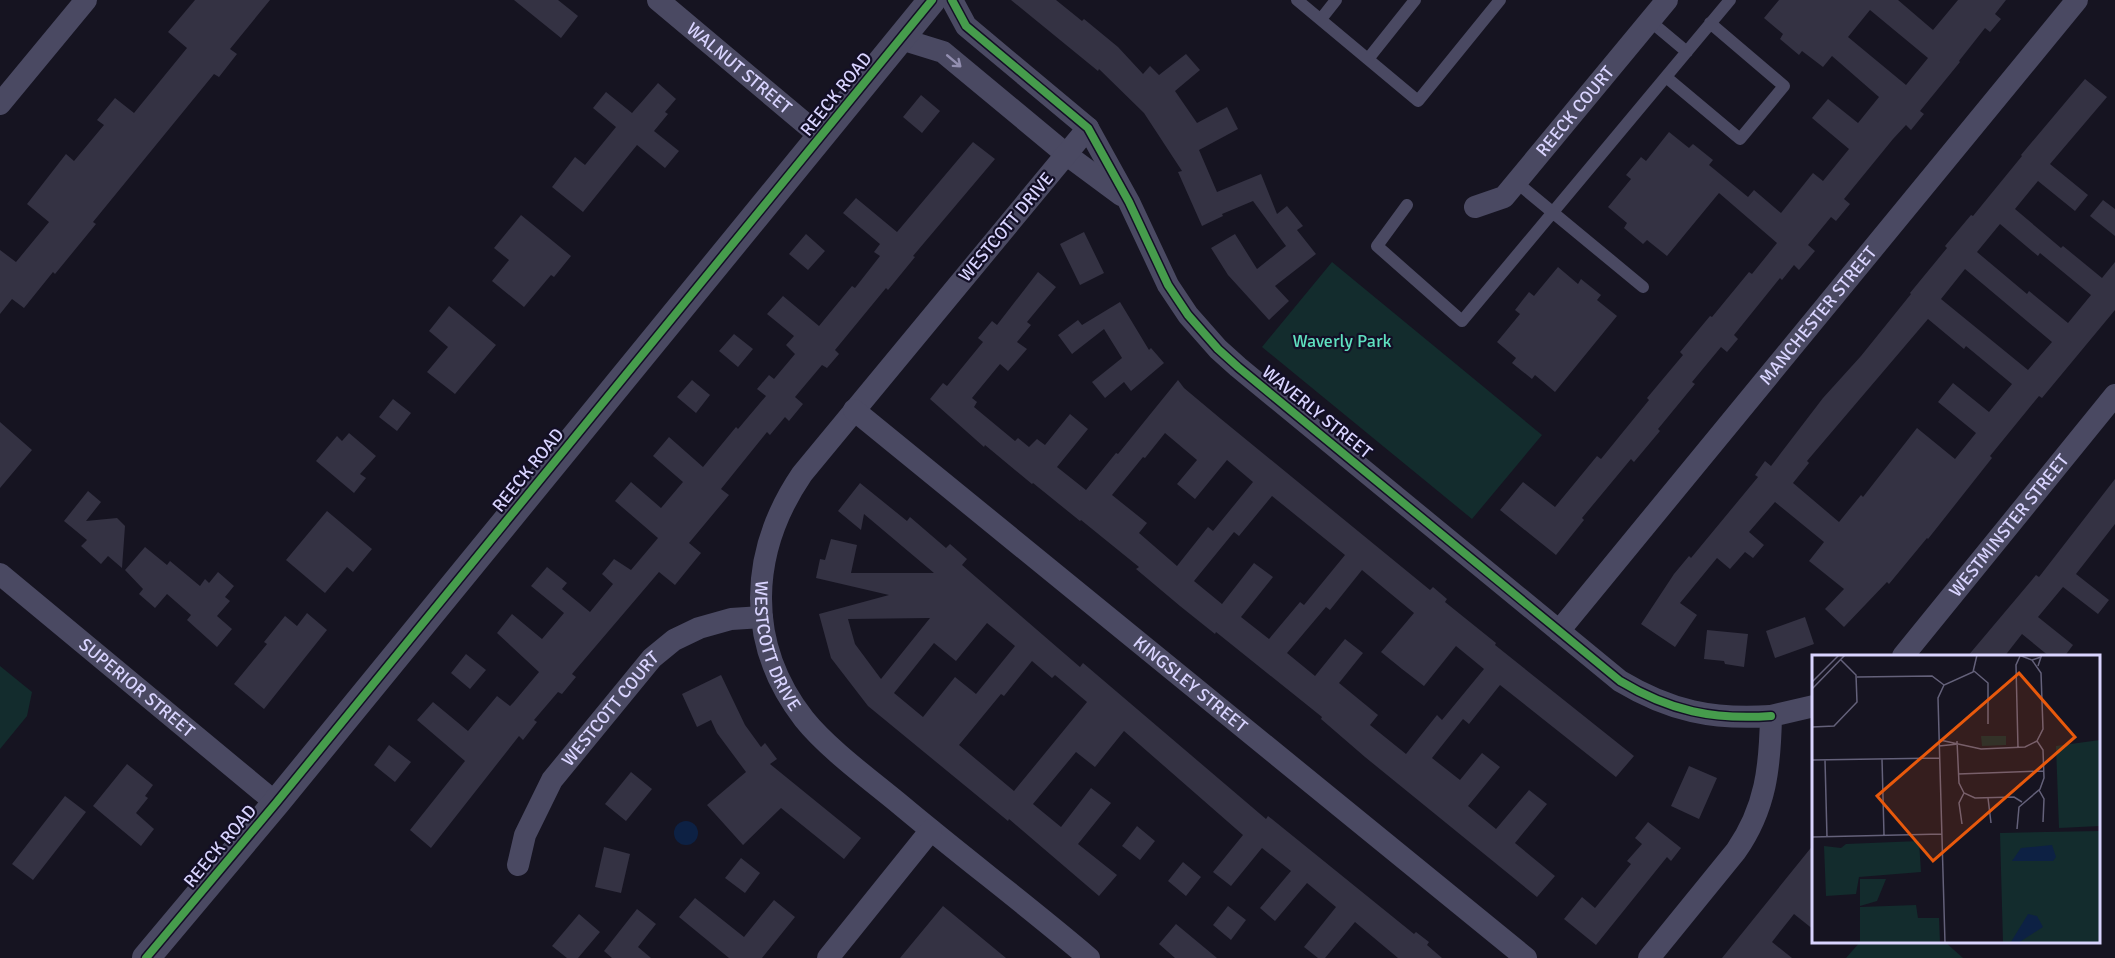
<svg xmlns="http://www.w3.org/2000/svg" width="2115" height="958" viewBox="0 0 2115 958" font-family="Signika,sans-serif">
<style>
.green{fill:#132c2d}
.water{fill:#0d2144}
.building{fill:#343243;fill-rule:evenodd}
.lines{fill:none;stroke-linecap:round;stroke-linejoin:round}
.service{stroke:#4a4962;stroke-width:12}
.minor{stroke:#4a4962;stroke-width:22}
.tertiary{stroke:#4a4962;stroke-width:28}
.cycleway-casing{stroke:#130f26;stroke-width:11}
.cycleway{stroke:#469c4c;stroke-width:8}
.oneway{stroke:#928eb0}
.labels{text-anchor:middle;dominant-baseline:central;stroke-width:4.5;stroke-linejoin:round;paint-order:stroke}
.street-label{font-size:18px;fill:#d9d4ff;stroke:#130f26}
.park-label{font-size:18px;fill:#5fe0c0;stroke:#130f26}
.inset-road{fill:none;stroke:#64617a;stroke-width:1.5}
.view{fill:#e8590c;fill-opacity:0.15;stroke:#e8590c;stroke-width:3}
.inset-edge{fill:none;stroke:#d9d4ff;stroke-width:3}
</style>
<rect width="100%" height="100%" fill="#161421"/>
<path class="green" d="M1332,262L1542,435L1472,519L1262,347Z
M0,666L32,692L27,716L0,749Z
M1860,942H1945L1963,958H1846Z"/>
<path class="water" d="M674 833a12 12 0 1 1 24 0a12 12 0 1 1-24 0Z"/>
<path class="building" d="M195,0H270L230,49L237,54L219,77L214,74L93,222L96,224L55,274L53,272L24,308L12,299L0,314V250L16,262L49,222L27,204L66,154L74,161L104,125L97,120L115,98L134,113L187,48L168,32Z
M514,0H558L578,16L561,38Z
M1011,0H1056L1082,21L1084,19L1118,47L1143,74L1150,66L1159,75L1186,54L1200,70L1175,91L1197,123L1227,107L1238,129L1199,150L1217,192L1261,174L1277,214L1287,206L1303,226L1297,230L1316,254L1275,286L1289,301L1269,320L1228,275L1211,248L1235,234L1257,269L1286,246L1253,201L1222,214L1223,216L1202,226L1178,172L1182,171L1144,113L1099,69L1098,71Z
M1779,0H1898L1933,30L1958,0H2006L1995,14L2001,19L1990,32L1985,28L1959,61L1960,62L1920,111L1924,114L1911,130L1906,125L1893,139L1844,199L1850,204L1836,221L1831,217L1808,245L1815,251L1799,270L1794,265L1782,280L1780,278L1734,335L1738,339L1727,352L1721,347L1692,382L1695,384L1658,429L1660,431L1634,462L1631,459L1582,518L1584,520L1556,555L1500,510L1523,482L1555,507L1597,456L1601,459L1649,400L1647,398L1683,355L1680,352L1710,316L1712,317L1749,272L1752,274L1777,243L1719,193L1667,256L1647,240L1643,244L1624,228L1627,223L1608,207L1631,179L1626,175L1641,157L1646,161L1669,132L1689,148L1693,144L1713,160L1709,165L1748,197L1754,190L1781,213L1813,173L1823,181L1849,149L1812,118L1828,99L1858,123L1879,97L1832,56L1823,67L1802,51L1799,55L1780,39L1783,34L1764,18ZM1870,10L1928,58L1906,85L1848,37Z
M2085,79L2107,97L2050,164L2088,195L2075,211L2038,181L2015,209L2061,248L2063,246L2102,278L2115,262V310L2042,398L2039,396L1990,456L1992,458L1928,539L1927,538L1889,584L1887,582L1844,627L1825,609L1844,589L1809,561L1824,542L1775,502L1749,532L1764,545L1753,558L1745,552L1730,569L1717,558L1680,603L1697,615L1675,647L1641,624L1674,574L1689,556L1691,558L1758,477L1755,475L1765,461L1771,466L1823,398L1861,356L1911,294L1910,293L1947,248L1945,246L1971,215L1973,216L2022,156L2021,155ZM2000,224L2038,256L2040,253L2091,295L2068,323L2029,291L2027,294L1977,252ZM1965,269L2052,342L2028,370L1941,299ZM1928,319L1964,349L1966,346L2012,384L1989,412L1953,383L1938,402L1976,433L1955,459L1917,428L1863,497L1861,495L1839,522L1793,483L1809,463L1807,461Z
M658,83L676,99L665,112L668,114L654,131L679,151L665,168L637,145L583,212L552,187L575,157L585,165L616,127L593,108L606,92L632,113Z
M921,95L940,111L922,133L903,117Z
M973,142L995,159L913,256L915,257L888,290L886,288L835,350L839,354L827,368L822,365L795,397L803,404L789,421L785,417L770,435L767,432L721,489L729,495L689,543L701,553L675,585L659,572L572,674L576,677L562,694L558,692L534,720L537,722L523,740L519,736L431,848L410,830L465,761L417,720L433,702L468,731L497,696L510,706L513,703L539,672L497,633L512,614L542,639L564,613L531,586L547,567L567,583L562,589L590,612L613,584L602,574L614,559L631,570L658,538L615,501L631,482L661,508L683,482L653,456L669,437L703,467L736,427L738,429L766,396L757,389L769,375L774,379L795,354L786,345L794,336L767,314L783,296L819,326L852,286L855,288L880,256L874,252L880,244L843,213L856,198L897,232Z
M2103,200L2115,209V236L2090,216Z
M521,215L571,256L554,277L551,275L524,307L492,281L509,260L494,248Z
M1084,232L1104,273L1080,285L1060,244Z
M806,234L825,251L808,270L789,254Z
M1558,267L1578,284L1581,279L1601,295L1597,300L1617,316L1555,392L1535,375L1532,379L1512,363L1516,358L1497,342L1520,314L1515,310L1529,292L1534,296Z
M1038,272L1056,287L1027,322L1031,325L1017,342L1027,349L1008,371L1000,364L972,398L977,402L974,407L1015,441L1018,438L1029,447L1037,439L1045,445L1070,414L1088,429L1057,467L1086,490L1116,453L1118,454L1178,380L1184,388L1221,419L1430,590L1433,587L1447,599L1445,602L1496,643L1495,645L1634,756L1616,777L1500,685L1469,724L1463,719L1432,758L1460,780L1482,753L1500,767L1468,806L1496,829L1529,790L1547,804L1515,843L1555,876L1537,897L1365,757L1321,719L1322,717L1216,632L1215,634L1180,606L1136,569L1139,567L1081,520L1080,521L1033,483L1032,484L985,445L984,447L930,399L943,383L947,386L983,342L978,338L992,321L997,325ZM1165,433L1197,460L1177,484L1195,499L1227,460L1253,482L1213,531L1208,527L1177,566L1139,533L1147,523L1112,495L1143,457L1145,458ZM1272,496L1345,555L1304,605L1300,602L1269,639L1241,617L1273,577L1254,563L1222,604L1194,581L1234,532L1239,536ZM1362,570L1414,613L1381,652L1402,669L1424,686L1456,646L1484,669L1442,720L1437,715L1406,754L1370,725L1378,715L1339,683L1363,653L1345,639L1315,676L1287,653L1326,607L1330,610Z
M1120,302L1149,350L1151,348L1164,363L1131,391L1124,382L1105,398L1092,382L1122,358L1104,329L1072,354L1058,335L1078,320L1082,325Z
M449,306L496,345L455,394L427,372L448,347L429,331Z
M734,334L753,349L738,367L719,351Z
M692,380L710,395L696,413L677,397Z
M393,399L411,413L397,431L379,417Z
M0,422L32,450L0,488Z
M349,433L376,456L360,474L366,478L354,493L316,461L337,436L342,441Z
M2115,479V524L2076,574L2109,600L2098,614L2063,587L2038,617L2073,645L2064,657H2050L2022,634L2004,657H1967L2036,575L2039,577Z
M860,483L907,521L910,517L946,548L950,544L967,559L962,565L1080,667L1083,663L1266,819L1268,816L1414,934L1416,932L1429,942L1427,945L1442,958H1398L1355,922L1325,958H1318L1304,947L1336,907L1307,883L1275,921L1260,908L1291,871L1262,848L1231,886L1213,872L1243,835L1124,731L1095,767L1076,752L1033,804L1061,827L1091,788L1111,803L1078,844L1117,875L1099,896L1009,819L1008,821L868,706L831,658L819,614L889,595L816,578L820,559L825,560L831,539L857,545L851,573H934L864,514L861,530L838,511ZM930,618L881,679L855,644L848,619ZM987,623L1015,646L976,694L955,677L923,717L894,693L934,643L956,661ZM1032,661L1052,678L1055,675L1087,702L1014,791L959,745L1001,694L1004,696Z
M88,491L101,502L86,521L117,518L125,526L122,568L108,556L101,564L81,546L87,540L64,521Z
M327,511L372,549L353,572L347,567L325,593L286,560Z
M145,547L167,565L170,561L200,586L205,579L209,583L218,572L234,586L225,597L230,601L217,616L232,629L217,647L187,620L191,615L167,594L155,608L139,594L143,589L125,570Z
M307,613L327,630L264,709L234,684L267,644L264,642L285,616L297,626Z
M1805,617L1814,644L1775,658L1766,631Z
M1707,630L1748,634L1744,667L1725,664L1724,661L1704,659Z
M466,654L486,670L470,689L451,673Z
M721,675L745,725L761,747L765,743L777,759L770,764L861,838L844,859L781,808L743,845L707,805L746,772L717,733L711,720L697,727L682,694Z
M389,745L411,762L395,782L374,765Z
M127,764L153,785L145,796L148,798L136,813L154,829L141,846L93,806Z
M1689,766L1717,778L1699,819L1671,806Z
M631,772L652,789L626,821L605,804Z
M65,796L86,812L33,880L12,864Z
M1648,822L1681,848L1671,861L1667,857L1596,945L1564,919L1582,897L1595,908L1631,864L1627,861L1642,844L1635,838Z
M1137,826L1155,841L1140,860L1122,846Z
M1814,844V930L1794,914L1772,942L1792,958H1722Z
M604,847L630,854L621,893L595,887Z
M741,858L760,873L745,893L725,878Z
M1183,862L1201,877L1186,896L1168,881Z
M695,898L744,937L774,900L795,917L762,958H729L679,917Z
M943,906L1006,958H900Z
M1228,906L1246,920L1231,940L1213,925Z
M637,909L656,924L638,947L651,958H612L604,951Z
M579,914L600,932L578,958H567L552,946Z
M1176,924L1217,958H1175L1159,944Z"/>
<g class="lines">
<path class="service" d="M1297,0L1418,101L1500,0
M1321,19L1336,0
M1650,21L1687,52
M1368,59L1415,0
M1666,77L1740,139L1784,86L1710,23
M1516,182L1643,287
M1407,205L1377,246L1462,321L1730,0"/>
<g class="minor">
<path id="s1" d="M658,0L820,136"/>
<path d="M952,0L966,26L1088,128L1129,202L1168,285L1188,315L1218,349L1238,367L1620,681C1670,711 1713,720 1771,716"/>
<path d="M901,39L943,52L1067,155L1121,195"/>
<path d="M0,104L86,0"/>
<path id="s2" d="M1088,128L802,474C749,552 745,643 804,719C828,749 872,781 902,806C964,858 1028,906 1089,958"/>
<path id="s3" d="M1475,207L1504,197L1667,0"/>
<path id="s4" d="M854,410L1526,958"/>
<path id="s5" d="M0,574L276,803"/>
<path id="s6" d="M1559,631L2077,0"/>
<path id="s7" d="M1903,656L2115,395"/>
<path id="s8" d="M518,865L525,835L552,780L652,658L674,640L699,628L731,619L762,617"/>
<path d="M828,958L931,830"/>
<path d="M1649,958L1736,851C1766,808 1770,767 1771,716L1814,706"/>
</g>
<path class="tertiary" d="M146,958L276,803L932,0"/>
<g class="cycleway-casing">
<path id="cycleway" d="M952,0L966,26L1088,128L1129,202L1168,285L1188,315L1218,349L1238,367L1620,681C1670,711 1713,720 1771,716
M146,958L276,803L932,0"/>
</g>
<use href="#cycleway" class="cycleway"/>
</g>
<defs><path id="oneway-shaft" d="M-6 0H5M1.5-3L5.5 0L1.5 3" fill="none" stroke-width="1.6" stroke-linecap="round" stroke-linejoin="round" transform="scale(1.5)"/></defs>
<use class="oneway" href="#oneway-shaft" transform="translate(954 61) rotate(40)"/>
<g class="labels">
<g class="street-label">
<text stroke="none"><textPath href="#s1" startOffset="106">WALNUT STREET</textPath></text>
<text transform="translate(836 94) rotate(-51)">REECK ROAD</text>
<text stroke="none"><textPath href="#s3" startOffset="142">REECK COURT</textPath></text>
<text transform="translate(1006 227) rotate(-50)">WESTCOTT DRIVE</text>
<text stroke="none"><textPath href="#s6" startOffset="408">MANCHESTER STREET</textPath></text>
<text transform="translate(1317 412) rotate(39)">WAVERLY STREET</text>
<text transform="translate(528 470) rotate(-51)">REECK ROAD</text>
<text stroke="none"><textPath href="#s7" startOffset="168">WESTMINSTER STREET</textPath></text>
<text stroke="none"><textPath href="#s2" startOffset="632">WESTCOTT DRIVE</textPath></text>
<text stroke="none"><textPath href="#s4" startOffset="434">KINGSLEY STREET</textPath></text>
<text stroke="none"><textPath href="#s5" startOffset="178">SUPERIOR STREET</textPath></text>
<text stroke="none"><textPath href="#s8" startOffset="184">WESTCOTT COURT</textPath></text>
<text transform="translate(220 846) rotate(-50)">REECK ROAD</text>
</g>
<g class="park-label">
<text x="1342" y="341">Waverly Park</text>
</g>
</g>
<g transform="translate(1812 655)">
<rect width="288" height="288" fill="#161421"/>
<path d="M169,81H194V90L170,91ZM288,85V171L247,173L244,91ZM288,176V288H191L188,178ZM107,186L109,217L47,222L44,239L14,241L12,191L29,193L34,189ZM48,224H74L65,246L48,251ZM104,250L106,263H127L128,288H48V252Z" fill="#132c2d"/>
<path d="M240,190L244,202L241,206H200L209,193ZM216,259L225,261L231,272L206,288L199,287Z" fill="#0d2144"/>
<path class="inset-road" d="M220,5L229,2L226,11M162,16L176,28V69M45,22L120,21L132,30M0,27L27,0M0,34L33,0M0,72L22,71L45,47L44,20L29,5M128,85L169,94L213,92L225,86M145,86L147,128L152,138L163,143L202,142L210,147M127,91L146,89M206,93L204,10L208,1M70,104L72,180M0,105L128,103M13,105L15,182M146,119L232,116M227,135L232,144L231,167M176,143L179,168M150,169L147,148L152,138M205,174L207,152L228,134L232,123L231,95L225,86L231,74L229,18L220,5L207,0M0,182L130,179M17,288H40M133,288L126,43L132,30L161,17L165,0"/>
<path class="view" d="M207,18L263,82L121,206L65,141Z"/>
<rect width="288" height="288" class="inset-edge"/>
</g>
</svg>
